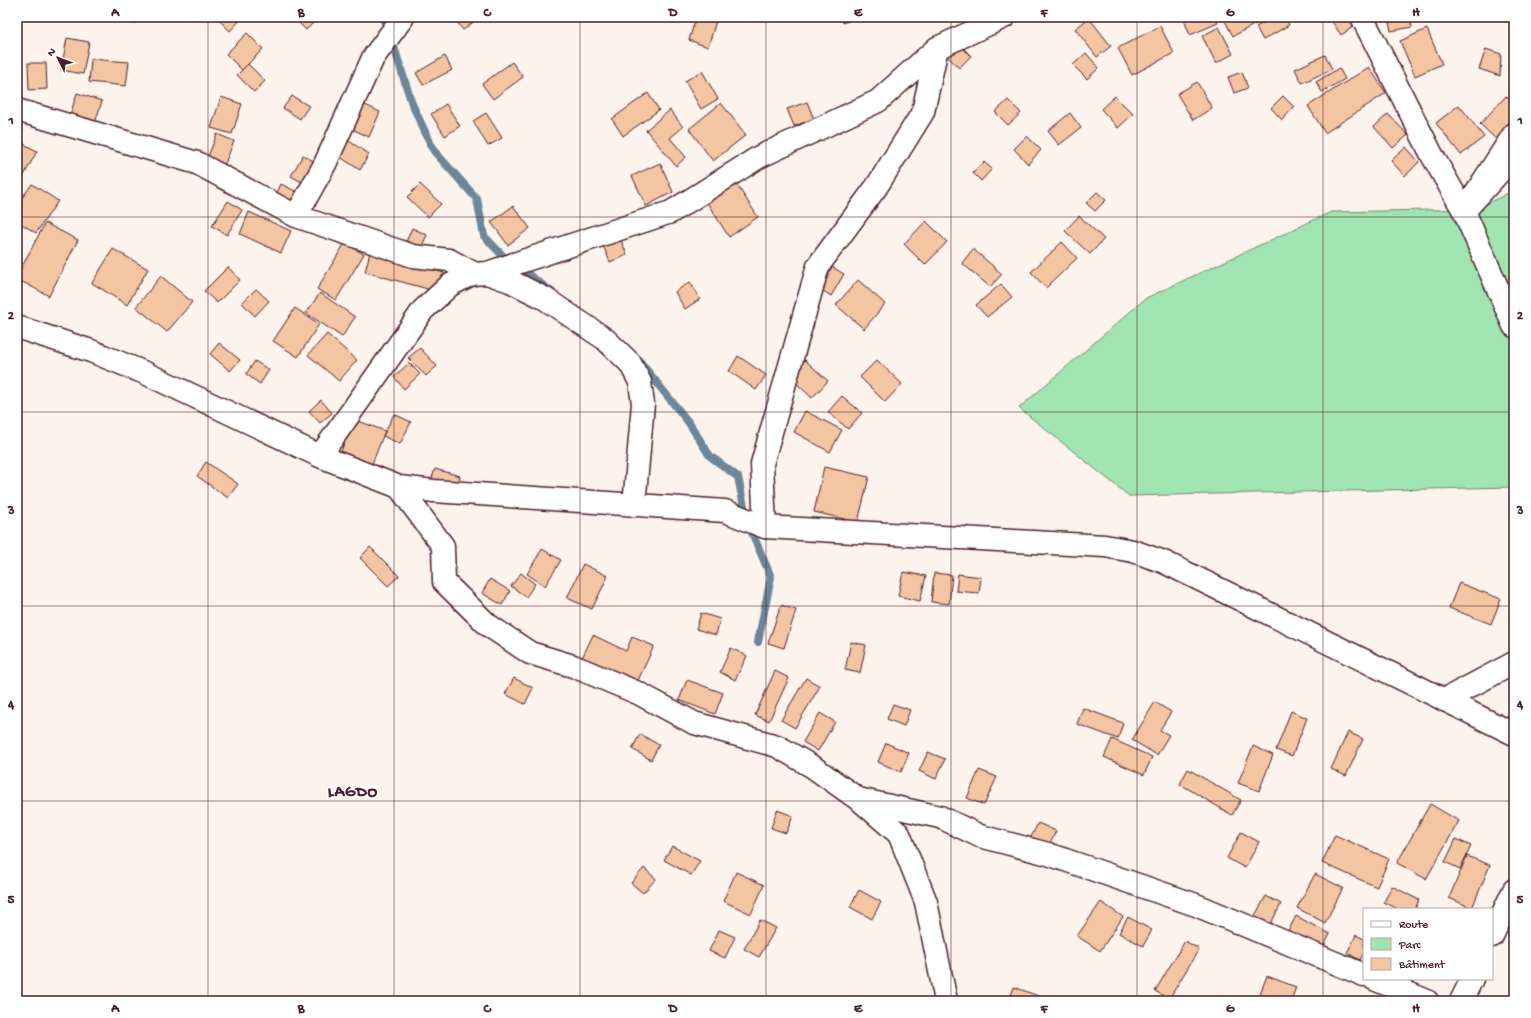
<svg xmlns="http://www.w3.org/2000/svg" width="1531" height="1018" viewBox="0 0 1531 1018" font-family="'Gochi Hand',sans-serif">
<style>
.green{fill:#a0e5b1;stroke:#75826e}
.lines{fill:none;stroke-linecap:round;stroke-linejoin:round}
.stream{stroke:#6c879a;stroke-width:8}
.building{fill:#f4c5a3;stroke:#4a1f2b}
.minor-casing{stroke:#4a1f2b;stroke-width:25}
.tertiary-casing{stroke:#4a1f2b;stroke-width:25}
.minor{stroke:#fff;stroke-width:22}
.tertiary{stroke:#fff;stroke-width:22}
.grid{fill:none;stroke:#4a1f2b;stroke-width:1;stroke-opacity:0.55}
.labels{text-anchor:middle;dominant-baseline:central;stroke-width:3;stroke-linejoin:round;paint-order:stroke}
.district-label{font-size:16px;font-weight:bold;letter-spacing:1px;fill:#4a1f2b;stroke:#fff}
.neatline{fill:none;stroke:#4a1f2b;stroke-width:1.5}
.grid-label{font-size:13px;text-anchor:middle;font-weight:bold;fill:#4a1f2b}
</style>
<rect width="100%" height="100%" fill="#fdf3ed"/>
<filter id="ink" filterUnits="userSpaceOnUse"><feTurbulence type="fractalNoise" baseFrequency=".025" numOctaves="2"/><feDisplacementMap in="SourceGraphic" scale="8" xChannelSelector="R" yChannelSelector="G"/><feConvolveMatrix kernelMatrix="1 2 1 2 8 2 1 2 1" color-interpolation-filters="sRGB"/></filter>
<g filter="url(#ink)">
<path class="green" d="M1514,190V487L1129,496L1019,408L1146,298L1331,212L1477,209Z"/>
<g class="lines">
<path class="stream" d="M382,17L388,28L412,104L434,151L477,199L484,236L503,256L552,292
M637,358L689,423L710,456L738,477L747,521L771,577L758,642"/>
</g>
<path class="building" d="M117,17H137L136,23Z
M216,17H243L230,31Z
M301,17H319L306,30L297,21Z
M453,17H480L463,30Z
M696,17L717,18L708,47L689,40Z
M841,17H859L843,23Z
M1191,17H1216L1218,23L1190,35L1184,20Z
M1223,17H1269L1233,36Z
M1273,17H1285L1289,25L1263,40L1256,27Z
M1329,17H1350L1356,25L1341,35Z
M1388,17H1410L1412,27L1391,31Z
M1089,18L1111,46L1097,57L1075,29Z
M1160,26L1174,53L1132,75L1118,48Z
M1219,27L1233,54L1216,63L1202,36Z
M1427,29L1442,64L1415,76L1400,41Z
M247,33L263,49L242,70L226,54Z
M67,38L89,42L83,74L61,70Z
M959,44L971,56L959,68L947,56Z
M1486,49L1501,54L1500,76L1479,69Z
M1086,53L1099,68L1087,79L1073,65Z
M1325,55L1332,69L1302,83L1295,69Z
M445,56L452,70L423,85L416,73Z
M91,59L129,62L126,86L89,82Z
M512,62L523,77L493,99L482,84Z
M28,63H46L47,89L29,90Z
M248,64L265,81L254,92L237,75Z
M1369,67L1386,93L1325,133L1308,106Z
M1339,68L1345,79L1322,92L1316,82Z
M702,71L718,99L701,109L685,81Z
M1242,72L1248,88L1234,93L1228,77Z
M1197,82L1212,108L1193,120L1177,94Z
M77,93L102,101L95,123L70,115Z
M648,93L659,110L623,136L612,119Z
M292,96L309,106L300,119L283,108Z
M1115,96L1133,114L1118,128L1101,109Z
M1283,96L1294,107L1282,120L1271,108Z
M1506,96L1514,104V125L1498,141L1480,124Z
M221,97L242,104L232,134L211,128Z
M1008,100L1021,113L1008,125L995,112Z
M359,102L380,112L369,137L348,127Z
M807,102L814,119L794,126L787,109Z
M721,103L746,135L713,161L689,129Z
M446,104L460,126L445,136L431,114Z
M1459,105L1484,137L1461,155L1436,123Z
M670,110L683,127L670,138L686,157L676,166L646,130Z
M486,113L502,138L488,146L473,121Z
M1070,113L1081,128L1059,145L1048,131Z
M1388,114L1408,135L1393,148L1374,127Z
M17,126L23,129L17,143Z
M217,134L234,141L224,166L207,159Z
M341,136L369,154L360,170L331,151Z
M1027,136L1041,150L1028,164L1014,149Z
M20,142L37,151L21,181L17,179V148Z
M1406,147L1419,162L1405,176L1391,161Z
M303,155L317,163L305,184L291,176Z
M984,162L992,169L981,181L973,173Z
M660,163L673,192L646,206L632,176Z
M735,182L758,217L729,237L706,201Z
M32,184L58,201L36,233L17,221V205Z
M281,184L301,194L295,208L274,199Z
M420,184L441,204L428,217L407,197Z
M1097,192L1106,200L1095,211L1086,203Z
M228,201L242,210L227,235L212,226Z
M513,206L530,228L508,245L491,222Z
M249,212L291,231L281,253L240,234Z
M1079,216L1104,239L1090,254L1065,231Z
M926,221L947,242L925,265L904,244Z
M45,223L78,240L49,296L17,279V276Z
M412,228L427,235L420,250L405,244Z
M619,235L627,255L610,262L602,243Z
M1062,242L1077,258L1046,288L1031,272Z
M345,243L364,254L336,300L317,289Z
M113,249L148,269L127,305L92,283Z
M973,249L1002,274L990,287L962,263Z
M370,252L444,273L439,292L365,272Z
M829,265L844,274L831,296L817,287Z
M228,267L240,280L217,303L204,291Z
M161,276L192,302L167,332L136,307Z
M858,280L885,304L864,329L836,305Z
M690,282L700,299L685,309L675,292Z
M1001,284L1012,297L987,317L976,305Z
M256,289L269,301L255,316L242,303Z
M320,293L355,317L342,337L306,313Z
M295,308L319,324L298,357L273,341Z
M327,334L357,360L339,381L308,355Z
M219,343L240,360L230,371L210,354Z
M420,348L437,366L426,376L408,358Z
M738,356L766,375L756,390L729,371Z
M805,360L828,381L812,398L789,376Z
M877,360L902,384L885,402L860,377Z
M255,361L269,370L260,384L246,374Z
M409,363L420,374L404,389L394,377Z
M842,396L862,413L848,429L828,412Z
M321,400L332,413L320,423L309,411Z
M805,411L842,430L830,452L794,432Z
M394,414L411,422L400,444L383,436Z
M353,419L385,431L370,469L339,457Z
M206,462L238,484L228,498L197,476Z
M824,467L869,477L858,522L814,512Z
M435,469L460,476L456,492L430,484Z
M370,547L399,576L388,586L360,558Z
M542,549L561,560L545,586L527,574Z
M583,564L608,576L592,609L567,598Z
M903,572L926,576L920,601L898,596Z
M521,573L535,584L526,597L511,586Z
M934,573L952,575L949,604L931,602Z
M958,574L981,577L979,593L956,591Z
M490,579L510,591L502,605L482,593Z
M1459,583L1501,599L1491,624L1449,608Z
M781,605L796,610L784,648L768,643Z
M701,613L720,619L716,635L696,629Z
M593,635L626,651L632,637L654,646L635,687L580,662Z
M851,642L866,645L860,673L845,670Z
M731,648L747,656L735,680L720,672Z
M775,671L789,678L769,721L755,715Z
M514,678L533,688L525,704L505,694Z
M806,678L820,686L795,728L781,720Z
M687,680L723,693L715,714L679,700Z
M1155,702L1171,712L1160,730L1169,735L1157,755L1132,740Z
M893,704L910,710L904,726L887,719Z
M1083,708L1123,723L1118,739L1077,724Z
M1291,711L1307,718L1292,756L1276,750Z
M820,713L835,722L818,751L803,742Z
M1348,732L1363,739L1346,776L1331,769Z
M640,734L659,745L651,760L632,749Z
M1112,739L1152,757L1144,775L1104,757Z
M886,743L909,753L901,772L878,762Z
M1253,746L1273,755L1259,791L1238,783Z
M928,752L945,759L936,779L919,771Z
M1188,769L1241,800L1232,815L1180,784Z
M979,770L997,777L984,805L967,798Z
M1430,804L1459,821L1426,879L1397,863Z
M777,810L793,816L786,833L771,828Z
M1038,823L1056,831L1049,846L1031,837Z
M1241,832L1259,842L1245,868L1227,858Z
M1335,835L1389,859L1377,887L1322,863Z
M1456,839L1471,846L1460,869L1445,862Z
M672,846L700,861L691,875L664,860Z
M1467,856L1490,865L1472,908L1449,898Z
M644,868L656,879L643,893L631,883Z
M736,872L764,885L751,914L723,901Z
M1315,874L1343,888L1325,923L1297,908Z
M1392,886L1419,900L1415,909H1398L1384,902Z
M859,890L881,902L872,919L850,907Z
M1266,896L1281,904L1269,927L1253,919Z
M1101,902L1123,917L1100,951L1077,936Z
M1296,916L1330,934L1322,950L1287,933Z
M1128,917L1152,930L1143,946L1119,933Z
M760,920L776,928L759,957L744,949Z
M719,930L735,937L725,958L709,951Z
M1356,935L1364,939V952L1360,960L1347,953Z
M1185,941L1199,949L1169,999L1155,991Z
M1267,976L1296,987L1291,1001H1257Z
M1014,987L1052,1001H1009Z"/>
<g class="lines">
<g class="minor-casing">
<path id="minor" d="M1362,17L1432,155L1464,211L1514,326
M17,110L197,163L296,216L413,256L449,260L475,274
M1514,134L1464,211L1514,156
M296,216L325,164L373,58L403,17
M487,273L510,281L544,298L605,339L630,363L640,382L643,404L634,505
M320,456L423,310L450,285L472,274L487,273L671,212L759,157L878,101L937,48L1004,17
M399,487L443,546L444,582L488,625L530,653L573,666L638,693L694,723L777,746L813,767L858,799L940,817L980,836L1048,854L1196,905L1364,975
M765,527L762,464L818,266L877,186L923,112L937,48
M1444,700L1514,663
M861,801L899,834L926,902L946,1001
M1492,936L1514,890
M1374,979L1427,1001
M1461,1001L1472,979"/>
</g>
<g class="tertiary-casing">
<path id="tertiary" d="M17,327L91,351L145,373L320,456L399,487L434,491L725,511L765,527L1105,546L1133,551L1164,562L1514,734"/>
</g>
<use href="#minor" class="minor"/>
<use href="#tertiary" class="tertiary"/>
</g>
</g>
<path class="grid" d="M208,17V1001M394,17V1001M580,17V1001M766,17V1001M951,17V1001M1137,17V1001M1323,17V1001M17,217H1514M17,412H1514M17,606H1514M17,801H1514"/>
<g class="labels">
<g class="district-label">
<text x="353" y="793">LAGDO</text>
</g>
</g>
<rect width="1531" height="1018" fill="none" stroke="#fff" stroke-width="44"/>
<rect x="1363" y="908" width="130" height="72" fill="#ffffff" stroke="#b7a5aa"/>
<rect x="1371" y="921" width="20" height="6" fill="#ffffff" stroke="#b7a5aa"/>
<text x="1399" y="928" font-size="12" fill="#4a1f2b">Route</text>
<rect x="1371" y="938" width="20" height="12" fill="#a0e5b1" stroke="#b7a5aa"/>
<text x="1399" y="948" font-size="12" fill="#4a1f2b">Parc</text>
<rect x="1371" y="958" width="20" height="12" fill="#f4c5a3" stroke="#b7a5aa"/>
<text x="1399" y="968" font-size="12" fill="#4a1f2b">Bâtiment</text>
<g transform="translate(58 58) rotate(312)" stroke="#ffffff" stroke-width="3" paint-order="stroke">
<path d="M0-3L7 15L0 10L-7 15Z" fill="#4a1f2b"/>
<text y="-6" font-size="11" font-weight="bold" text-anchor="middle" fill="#4a1f2b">N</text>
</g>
<rect x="22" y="22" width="1487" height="974" class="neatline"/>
<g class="grid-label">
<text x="115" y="16">A</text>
<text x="301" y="16">B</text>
<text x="487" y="16">C</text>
<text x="673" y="16">D</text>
<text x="858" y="16">E</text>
<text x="1044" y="16">F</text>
<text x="1230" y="16">G</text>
<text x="1416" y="16">H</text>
<text x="11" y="124">1</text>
<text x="1520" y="124">1</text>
<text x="11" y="319">2</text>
<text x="1520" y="319">2</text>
<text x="11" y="514">3</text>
<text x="1520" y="514">3</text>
<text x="11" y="708">4</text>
<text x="1520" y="708">4</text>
<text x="11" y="903">5</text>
<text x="1520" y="903">5</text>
<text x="115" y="1012">A</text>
<text x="301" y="1012">B</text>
<text x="487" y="1012">C</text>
<text x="673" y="1012">D</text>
<text x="858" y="1012">E</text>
<text x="1044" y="1012">F</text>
<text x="1230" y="1012">G</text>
<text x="1416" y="1012">H</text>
</g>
</svg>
